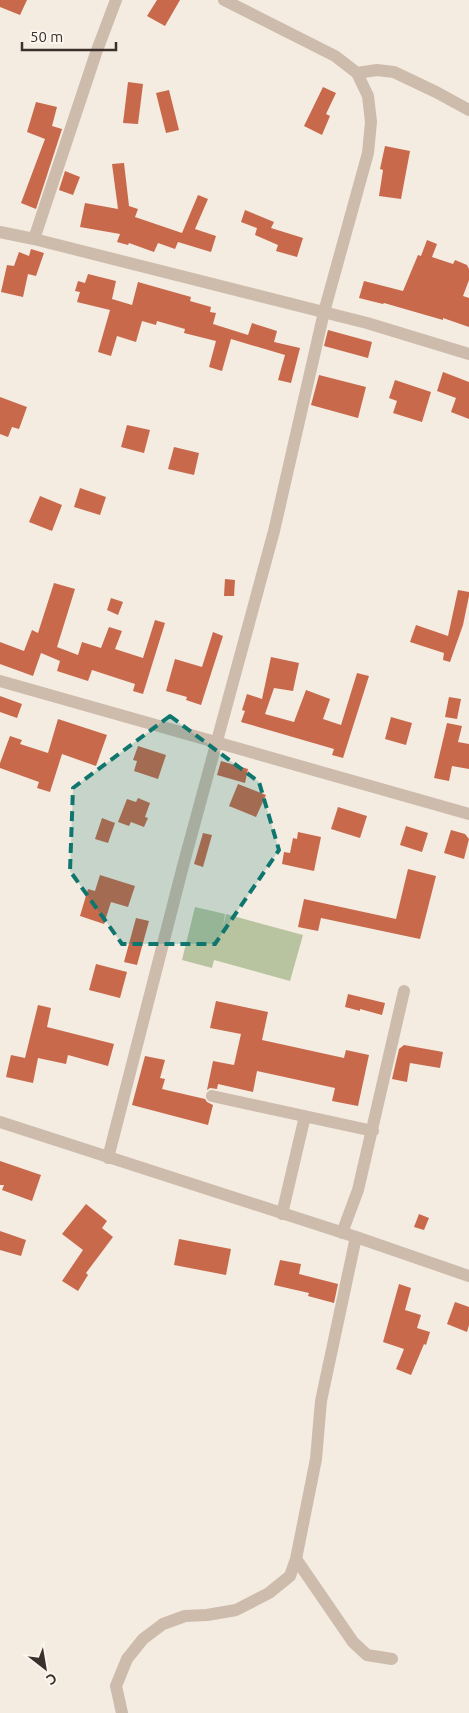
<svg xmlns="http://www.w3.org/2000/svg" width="469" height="1713" viewBox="0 0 469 1713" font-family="Ubuntu,sans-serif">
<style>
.green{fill:#b8c4a0}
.building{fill:#c8694b}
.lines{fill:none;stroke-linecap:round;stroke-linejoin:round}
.minor{stroke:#cdbbac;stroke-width:12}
.marked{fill:#0f766e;fill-opacity:0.2;stroke:#0f766e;stroke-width:4;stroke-dasharray:10 6;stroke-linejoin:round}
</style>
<rect width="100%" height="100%" fill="#f4ebe1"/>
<path class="green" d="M195,907L225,914L223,927L226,914L303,935L290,981L214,960L212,968L182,960Z"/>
<path class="building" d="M0,0H27L20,15L0,7Z
M157,0H180L165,26L147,16Z
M128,82L143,84L138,124L123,123Z
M323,87L336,93L326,114L330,116L322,135L304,126Z
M169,90L179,130L166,133L156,93Z
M36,102L57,107L52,126L62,129L36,209L21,203L45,139L27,132Z
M385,146L410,151L401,199L379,196L383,170L380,169Z
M124,163L129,206L138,209L135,217L182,233L198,195L208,199L195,229L216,236L211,252L178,242L175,249L158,243L154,252L129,243L128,245L117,242L120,234L80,227L85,203L118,209L112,164Z
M65,171L80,177L73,195L59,190Z
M245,210L274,222L271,228L303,238L297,257L276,251L278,245L255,235L257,228L241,222Z
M427,240L437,244L432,257L453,264L455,260L467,265L469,269V280L463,296L469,298V327L443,318V320L384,303L383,304L359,298L364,281L403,291L418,255L421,256Z
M31,249L44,253L36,276L28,274L23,297L1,292L7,265L14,266L19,252L29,256Z
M88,274L116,281L112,299L132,305L138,282L191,297L190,301L211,307L210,312L216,313L213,324L248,335L252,323L277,331L274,342L300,348L291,383L278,380L285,355L231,339L222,371L209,367L216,341L184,333L185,329L157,321L156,325L142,321L136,342L117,336L111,356L98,352L110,310L77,302L80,292L75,291L78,281L85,283Z
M328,330L372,342L368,358L324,346Z
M443,372L469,382V419L451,412L456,398L437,391Z
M319,375L366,387L358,418L311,405Z
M395,380L431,392L422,422L393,413L397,401L389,398Z
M0,397L27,407L19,429L12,427L8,437L0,434Z
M127,425L150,430L144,453L121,447Z
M174,447L199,453L194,475L168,469Z
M80,488L106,497L100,515L74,507Z
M40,496L62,505L52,531L29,522Z
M225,579L235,580L234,596H224Z
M54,583L75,589L57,647L78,655L82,642L101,648L109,627L122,631L115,649L143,658L155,620L165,623L143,694L133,691L135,684L92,670L88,681L57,671L60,661L41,653L33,676L0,664V642L24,651L32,630L38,633Z
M458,590L469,592V596L463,625L450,662L443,660L444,653L410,642L416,625L448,636Z
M111,598L123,602L118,615L107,610Z
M213,632L223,636L201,705L186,700L187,697L166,691L175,659L202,667Z
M271,657L299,663L293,691L274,688L265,714L294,722L306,690L330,699L323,719L341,725L357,673L369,676L343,758L332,755L334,749L241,722L245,711L242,710L247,694L262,699Z
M0,696L22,704L17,718L0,712Z
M449,697L461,699L457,719L445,717Z
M391,717L412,723L406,745L385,739Z
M58,719L107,735L96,766L62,754L50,792L37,788L39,782L0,768V763L10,736L22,740L20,744L48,753Z
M447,723L462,726L458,742L469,744V769L452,766L449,781L434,778Z
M138,746L166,755L158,779L134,771L137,761L133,760Z
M221,761L248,769L245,783L217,775Z
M238,784L266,795L256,817L229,806Z
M138,798L150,803L145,817L148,818L144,827L131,822L129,826L118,822L127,799L136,802Z
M338,807L367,816L360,838L331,829Z
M102,818L115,823L108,843L95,839Z
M406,826L428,833L422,852L400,845Z
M451,830L465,834L469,839L464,859L444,853Z
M298,832L321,837L314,871L282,864L284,852L290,853L293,838L297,839Z
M203,833L212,835L203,867L194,864Z
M408,869L436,876L420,939L321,918L318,931L298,927L304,899L396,919Z
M100,875L135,886L128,907L111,902L104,924L80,916L88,889L95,891Z
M136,918L149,921L137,965L124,962Z
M96,964L127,972L120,998L89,990Z
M348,994L385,1003L382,1015L360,1009V1011L345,1007Z
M216,1001L268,1012L262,1040L344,1058L346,1050L369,1055L358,1106L332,1101L335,1088L257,1071L253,1092L218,1084L217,1089L210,1088L207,1090L213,1061L234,1065L241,1034L210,1028Z
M38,1005L51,1008L47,1027L114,1044L108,1066L68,1055L66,1064L38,1058L33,1083L6,1077L11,1055L25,1058Z
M404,1045L443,1052L440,1068L410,1063L407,1082L392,1079L399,1049Z
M145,1056L165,1060L160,1078L165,1079L162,1089L205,1099L207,1102L213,1105L208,1125L132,1105Z
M0,1161L41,1175L32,1201L2,1190L4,1185H0Z
M86,1204L107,1221L102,1228L113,1237L86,1273L88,1275L78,1291L62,1281L83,1250L62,1234Z
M419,1214L429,1218L424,1230L414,1227Z
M0,1231L26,1240L21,1256L0,1250Z
M179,1239L231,1249L226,1275L174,1265Z
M280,1260L301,1264L299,1274L338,1284L334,1303L308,1296L309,1293L274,1285Z
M399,1284L411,1288L405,1310L421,1315L417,1328L430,1332L426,1345L424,1344L411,1375L396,1369L404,1349L383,1342Z
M455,1302L469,1307V1325L467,1332L447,1324Z"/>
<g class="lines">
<path class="minor" d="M357,73L377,70L394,72L436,92L469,110
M0,232L34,239L367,323L469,354
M34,239L96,53L116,0
M0,681L469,814
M212,1096L373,1131
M0,1122L356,1237L469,1276
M108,1158L183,866L274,531L324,312L368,153L371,122L368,96L357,73L335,56L224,0
M282,1214L305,1116
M342,1233L358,1190L404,991
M296,1559L353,1642L367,1655L392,1659
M122,1713L116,1686L127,1659L143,1639L163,1624L185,1616L207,1615L236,1610L269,1593L290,1576L296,1559L316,1459L321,1401L356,1237"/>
</g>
<path class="marked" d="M170,716L259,782L279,850L215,944H122L70,871L73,788Z"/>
<g transform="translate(45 1668) rotate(149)" stroke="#fbf5ee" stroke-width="4" paint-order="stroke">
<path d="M0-4L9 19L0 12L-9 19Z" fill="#3b302b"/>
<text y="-8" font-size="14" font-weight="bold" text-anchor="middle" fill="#3b302b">С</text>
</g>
<path d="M22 42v8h94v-8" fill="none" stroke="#3b302b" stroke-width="2.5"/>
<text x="30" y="42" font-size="15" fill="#3b302b" stroke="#fbf5ee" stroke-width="4" paint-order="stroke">50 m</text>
</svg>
